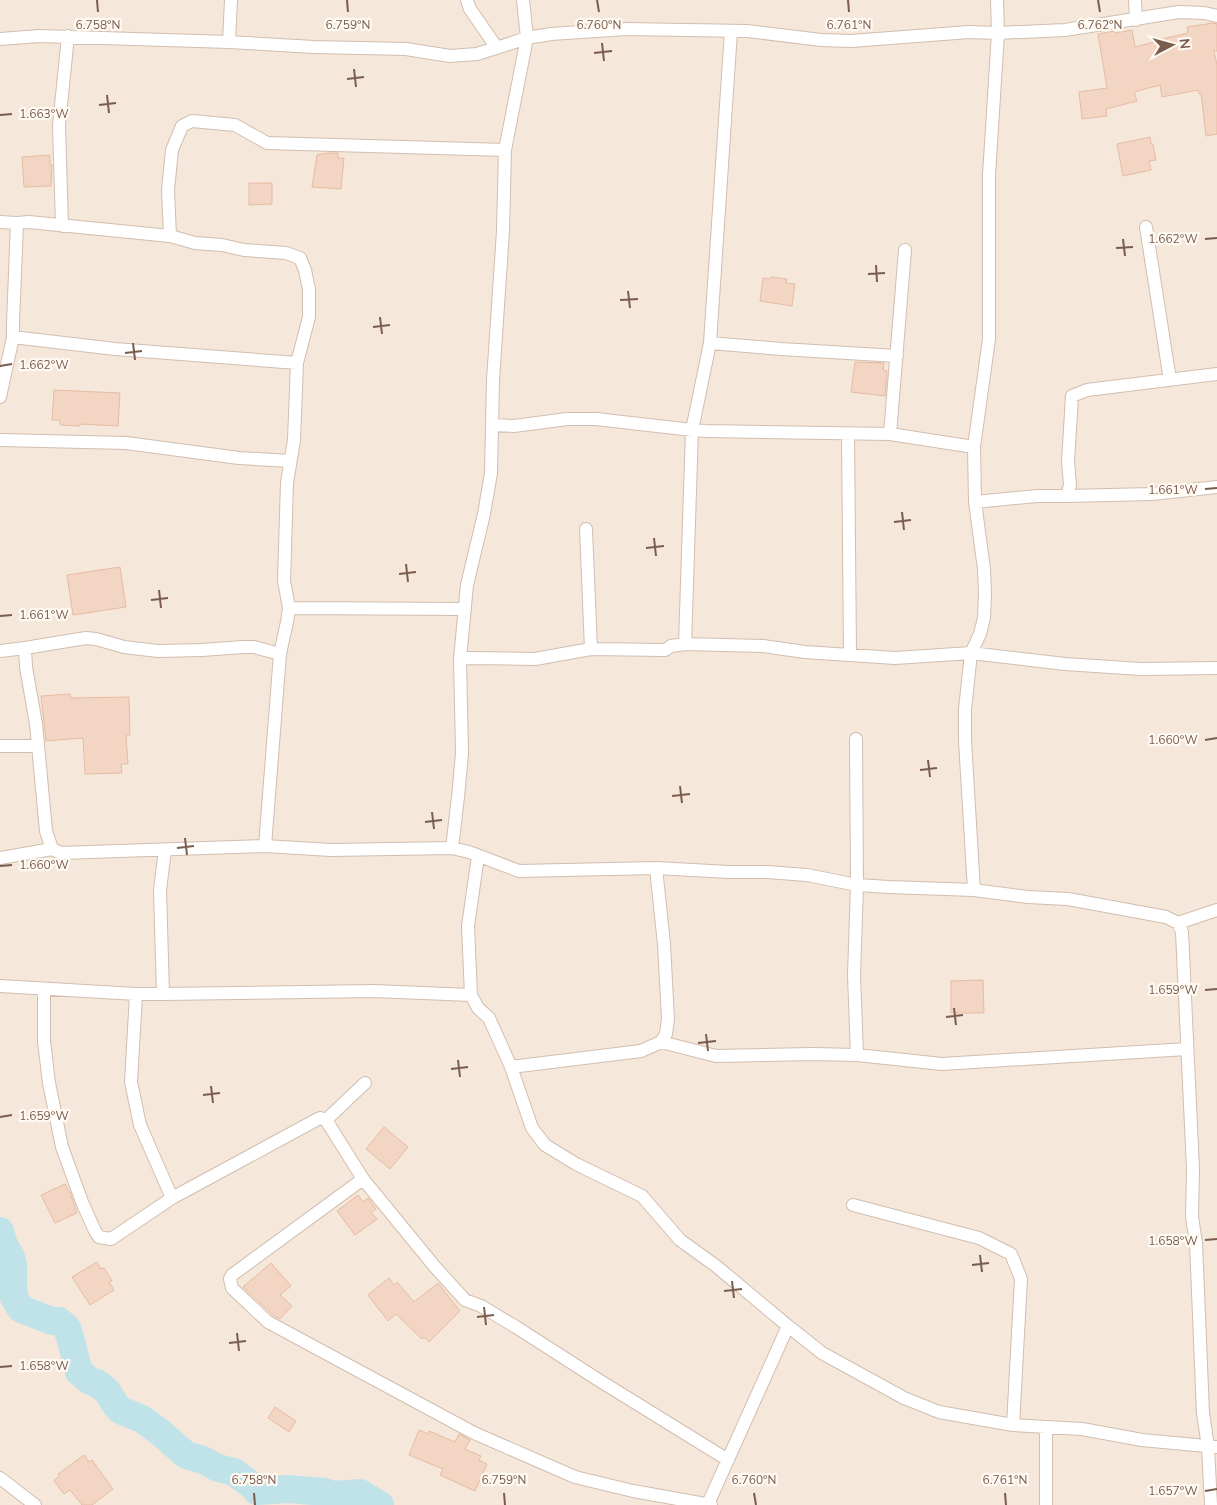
<svg xmlns="http://www.w3.org/2000/svg" width="1217" height="1505" viewBox="0 0 1217 1505" font-family="'Nunito Sans',sans-serif">
<style>
.residential{fill:#f5e8da}
.lines{fill:none;stroke-linecap:round;stroke-linejoin:round}
.river{stroke:#bfe3e8;stroke-width:28}
.building{fill:#f3d5c3;stroke:#e6bba3}
.street-casing{stroke:#d1beb0;stroke-width:14}
.street{stroke:#fff;stroke-width:12}
.ticks{fill:none;stroke:#7a5c4d;stroke-width:2}
.ticks-label{font-size:12px;text-anchor:middle;fill:#7a5c4d;stroke:#fffaf3;stroke-width:4.5;stroke-linejoin:round;paint-order:stroke}
</style>
<rect width="100%" height="100%" fill="#fdf6ec"/>
<path class="residential" d="M0,0H1217V1505H0Z"/>
<g class="lines">
<path class="river" d="M0,1231L4,1245L11,1257L13,1265V1283L14,1298L21,1309L52,1321H59L67,1328L70,1337L79,1372L90,1381L97,1383L107,1391L115,1404L120,1410L142,1419L161,1433L186,1455L203,1460L218,1468L234,1472L254,1487L257,1491L288,1489L325,1492L333,1495L360,1493L380,1505"/>
</g>
<path class="building" d="M1213,23L1217,24V51H1214L1217,65V134L1206,136L1201,93L1199,94L1198,90L1162,97L1160,85L1134,92L1137,101L1106,109L1107,116L1082,119L1079,92L1107,88L1098,34L1114,31L1115,33L1132,30L1135,47L1158,41V40L1188,33L1187,27Z
M1150,137L1151,144H1153L1156,160L1149,161L1151,170L1123,176L1117,144Z
M327,153H338V158H344L341,189L312,187L317,155Z
M50,155V165H52L51,186L24,187L22,157Z
M249,183H272V204L249,205Z
M772,277L787,279L786,283L795,284L792,306L760,301L763,278L769,279Z
M855,362L884,363L883,370L887,371L885,396L851,392Z
M54,390L120,393L118,426L80,424V426L60,425V420H52Z
M120,567L126,607L73,615L67,575Z
M70,694L71,698L129,697L130,735L126,736L128,764H121L122,773L85,774L83,738L46,741L41,696Z
M983,980L984,1013H951V981Z
M384,1127L408,1147L390,1169L366,1149Z
M65,1184L69,1192H70L77,1213L55,1223L41,1195Z
M358,1195L363,1202L368,1198L376,1209L371,1212L377,1219L355,1235L337,1211Z
M97,1262L101,1269L104,1268L112,1281L109,1282L114,1290L90,1305L72,1277Z
M271,1263L291,1286L280,1295L292,1306L280,1319L273,1315L243,1287Z
M389,1278L394,1285L397,1282L414,1302L438,1283L460,1311L429,1342L424,1337L422,1339L396,1314L388,1321L368,1295Z
M275,1407L296,1421L289,1432L268,1418Z
M419,1430L428,1434L429,1431L455,1442L459,1434L470,1440L465,1449L481,1456L479,1460L487,1464L475,1491L440,1475L443,1469L409,1455Z
M84,1455L89,1462L92,1460L113,1489L92,1505H82L70,1490L64,1494L54,1481L59,1476L58,1474Z"/>
<g class="lines">
<g class="street-casing">
<path id="street" d="M467,0L470,9L497,48
M997,0L998,33L989,175V339L974,447L975,502L984,569L985,594L984,618L980,634L971,653L965,709V741L974,890L1028,897L1068,899L1166,917L1178,923L1182,932L1193,1169L1192,1217L1196,1243L1203,1413L1208,1447L1211,1505
M1135,0L1136,20
M731,31L710,343L692,430L707,431L890,434L974,447
M0,39L39,36L229,42L314,47L406,49L450,56L477,54L527,38L551,34L626,29L747,31L821,40L851,41L969,32L998,33L1065,30L1179,12L1204,13L1217,16
M229,42L231,0
M0,222L17,223
M62,226L59,125L68,36
M1146,227L1170,380
M170,236L168,190L172,150L182,126L192,121L235,125L267,143L505,150
M13,337L115,349L297,363
M710,343L781,349L897,356
M0,397L13,337V323L17,223L29,222L170,236L195,243L222,245L244,250L286,253L300,258L305,270L309,289V317L297,363L294,440L287,483L284,581L289,608L287,622L280,654L265,846
M493,425L514,426L567,419H596L692,430L685,644
M848,434L850,655
M890,434L905,250
M0,440L126,443L239,458L290,461
M1067,496L1152,494L1217,487
M975,502L1037,496H1067L1070,485L1068,461L1072,396L1087,390L1217,374
M586,529L591,649
M289,608L465,609
M25,648L86,638L96,639L124,647L158,651L202,650L243,647H254L280,654
M0,651L25,648L26,667L36,724L46,831L52,849L61,853L265,846L331,850L452,848L469,852L519,871L656,868L729,872H767L807,875L857,885L889,887L974,890
M460,659L467,585L484,514L491,473L493,380L503,231L505,150L527,38L523,0
M0,746H38
M452,848L458,797L462,753L460,659L469,658L535,659L591,649L665,650L671,646L685,644L763,646L805,652L895,658L971,653L1065,664L1141,669L1217,668
M165,850L160,890L163,994L374,991L471,995
M478,856L468,926L471,995L478,1008L489,1018L511,1067L532,1128L545,1145L576,1164L642,1196L680,1240L716,1266L788,1326L822,1353L904,1398L939,1412L1013,1425L1082,1429L1142,1440L1217,1447
M0,858L52,849
M1178,923L1217,910
M0,986L136,994H163
M44,989V1041L49,1083L62,1147L82,1202L95,1231L99,1237L111,1239L172,1198L316,1120L320,1118L326,1120L363,1179L435,1267L465,1300L481,1306L516,1327L597,1379L728,1460
M136,994L131,1082L140,1125L172,1198
M661,1042L716,1056L812,1054L857,1055L854,975L857,885L856,739
M857,1055L942,1064L1187,1049
M511,1067L641,1051L661,1042L666,1034L668,1019L664,944L656,868
M326,1120L365,1083
M363,1179L232,1275L230,1279L232,1288L268,1322L474,1433L575,1477L633,1491L711,1505
M853,1205L979,1238L1011,1254L1021,1279L1013,1425
M1046,1428V1505
M0,1478L35,1505
M708,1504L788,1326"/>
</g>
<use href="#street" class="street"/>
</g>
<path class="ticks" d="M97,0L98,12M347,0L348,12M597,0L599,12M848,0L849,12M1098,0L1100,12M602,43L604,61M594,53L612,51M354,69L356,87M347,79L364,77M107,95L109,113M99,105L116,103M0,115L12,114M1123,239L1125,256M1205,239L1217,238M1116,248L1133,247M876,265L877,282M868,274L885,273M628,291L630,308M620,300L638,299M380,317L382,334M373,327L390,325M133,343L135,360M125,353L142,351M0,366L12,364M1205,489L1217,488M902,512L904,530M894,522L911,520M654,538L656,556M646,548L664,546M406,564L408,582M399,574L416,572M159,590L161,608M151,600L168,598M0,616L12,615M1205,740L1217,738M928,760L930,777M920,770L937,768M680,786L682,803M672,796L690,794M432,812L434,829M425,822L442,820M185,838L187,855M177,848L194,846M0,866L12,865M1205,990L1217,989M954,1008L956,1025M946,1017L963,1015M706,1034L708,1051M698,1043L716,1041M458,1060L460,1077M451,1069L468,1067M211,1086L213,1103M203,1095L220,1093M0,1117L12,1115M1205,1240L1217,1239M980,1255L982,1272M972,1265L989,1263M732,1281L734,1298M724,1291L742,1289M484,1307L486,1325M477,1317L494,1315M237,1333L239,1351M229,1343L246,1341M0,1367L12,1366M1205,1491L1217,1489M254,1493L255,1505M504,1493L505,1505M754,1493L756,1505M1005,1493L1006,1505"/>
<g class="ticks-label">
<text x="98" y="29">6.758°N</text>
<text x="348" y="29">6.759°N</text>
<text x="599" y="29">6.760°N</text>
<text x="849" y="29">6.761°N</text>
<text x="1100" y="29">6.762°N</text>
<text x="44" y="118">1.663°W</text>
<text x="1173" y="243">1.662°W</text>
<text x="44" y="369">1.662°W</text>
<text x="1173" y="494">1.661°W</text>
<text x="44" y="619">1.661°W</text>
<text x="1173" y="744">1.660°W</text>
<text x="44" y="869">1.660°W</text>
<text x="1173" y="994">1.659°W</text>
<text x="44" y="1120">1.659°W</text>
<text x="1173" y="1245">1.658°W</text>
<text x="44" y="1370">1.658°W</text>
<text x="254" y="1484">6.758°N</text>
<text x="504" y="1484">6.759°N</text>
<text x="754" y="1484">6.760°N</text>
<text x="1005" y="1484">6.761°N</text>
<text x="1173" y="1495">1.657°W</text>
</g>
<g transform="translate(1172 45) rotate(84)" stroke="#fffaf3" stroke-width="4" paint-order="stroke">
<path d="M0-4L9 19L0 12L-9 19Z" fill="#7a5c4d"/>
<text y="-8" font-size="14" font-weight="bold" text-anchor="middle" fill="#7a5c4d">N</text>
</g>
</svg>
